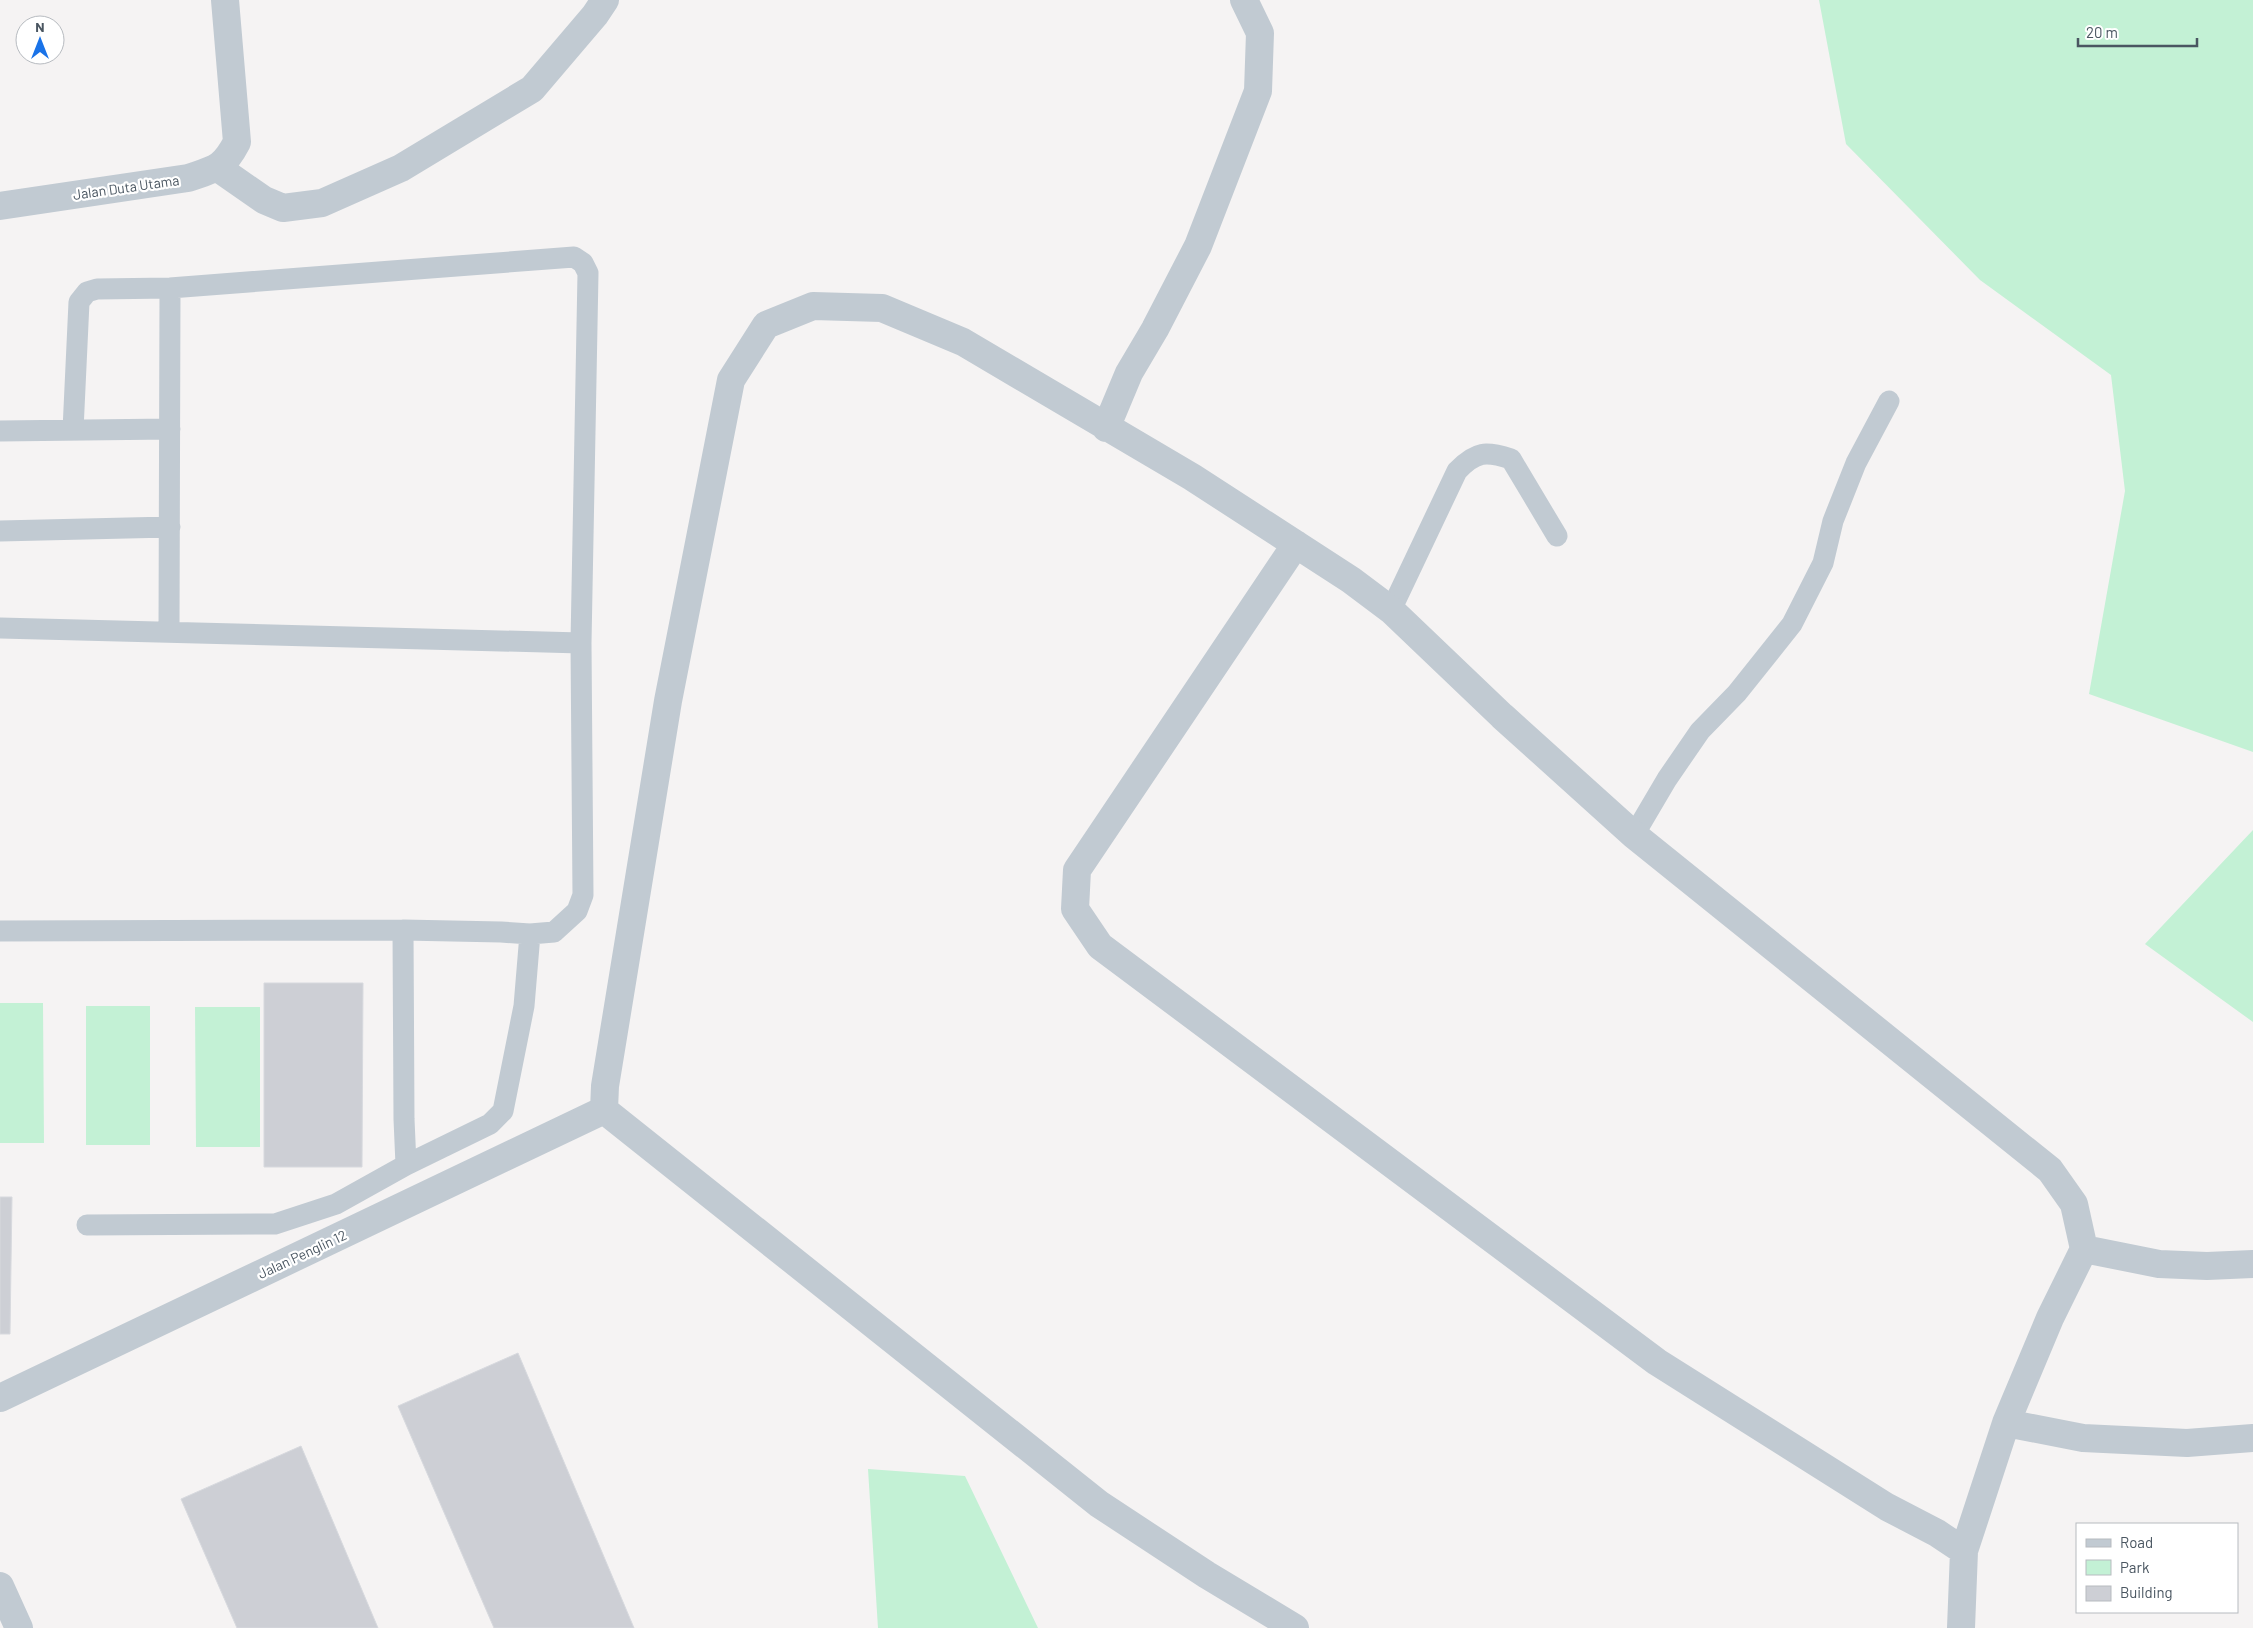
<svg xmlns="http://www.w3.org/2000/svg" width="2253" height="1628" viewBox="0 0 2253 1628" font-family="Barlow,sans-serif">
<style>
.green{fill:#c3f1d5}
.building{fill:#cdcfd5;stroke:#d7d9de}
.lines{fill:none;stroke-linecap:round;stroke-linejoin:round}
.service{stroke:#c1cad2;stroke-width:21}
.minor{stroke:#c1cad2;stroke-width:28}
.labels{text-anchor:middle;dominant-baseline:central;stroke-width:4.5;stroke-linejoin:round;paint-order:stroke}
.street-label{font-size:14px;fill:#4a5661;stroke:#fff}
</style>
<rect width="100%" height="100%" fill="#f5f3f3"/>
<path class="green" d="M1819,0H2253V752L2089,694L2125,491L2111,375L1980,280L1846,144Z
M2253,830V1022L2145,944Z
M0,1003H43L44,1143H0Z
M86,1006H150V1145H86Z
M195,1007H260V1147H196Z
M868,1469L965,1476L1038,1628H878Z"/>
<path class="building" d="M264,983H363L362,1167H264Z
M0,1197H12L10,1334H0Z
M518,1353L634,1628H494L398,1406Z
M301,1446L378,1628H237L181,1499Z"/>
<g class="lines">
<path class="service" d="M0,431L170,429
M0,531L170,527
M1391,610L1457,471C1476,451 1486,451 1511,459L1557,536
M0,628L581,643
M169,632L170,288
M1634,835L1667,779L1700,731L1737,693L1792,624L1823,563L1833,521L1856,463L1889,401
M403,930L404,1119L406,1165L490,1124L503,1111L524,1006L530,934
M0,931L403,930L501,932L530,934L554,932L577,911L583,895L581,643L588,273L583,263L574,257L170,288L97,289L87,292L79,302L73,430
M87,1225L275,1224L336,1204L406,1165"/>
<path class="minor" d="M218,168L264,200L283,208L322,203L401,168L532,89L595,15L605,0
M0,206L188,178C215,169 223,169 237,142L225,0
M1106,428L1129,373L1155,329L1198,246L1258,91L1260,33L1244,0
M1296,544L1077,870L1075,909L1100,946L1657,1362L1887,1507L1937,1533L1964,1551L1961,1628
M604,1110L605,1086L668,701L731,380L766,325L813,306L882,308L963,342L1192,477L1351,580L1391,610L1502,716L1634,835L2050,1170L2074,1204L2084,1249L2050,1318L2006,1423L1964,1551
M604,1110L1099,1504L1207,1575L1295,1628
M2084,1249L2159,1264L2207,1266L2253,1264
M0,1398L604,1110
M2006,1423L2083,1438L2187,1443L2253,1438
M0,1586L19,1628"/>
</g>
<g class="labels">
<g class="street-label">
<text transform="translate(126 187) rotate(-8)">Jalan Duta Utama</text>
<text transform="translate(302 1254) rotate(-25)">Jalan Penglin 12</text>
</g>
</g>
<rect x="2076" y="1523" width="162" height="90" fill="#ffffff" stroke="#b7bbc0"/>
<rect x="2086" y="1539" width="25" height="8" fill="#c1cad2" stroke="#b7bbc0"/>
<text x="2120" y="1548" font-size="15" fill="#4a5661">Road</text>
<rect x="2086" y="1560" width="25" height="15" fill="#c3f1d5" stroke="#b7bbc0"/>
<text x="2120" y="1573" font-size="15" fill="#4a5661">Park</text>
<rect x="2086" y="1586" width="25" height="15" fill="#cdcfd5" stroke="#b7bbc0"/>
<text x="2120" y="1598" font-size="15" fill="#4a5661">Building</text>
<g transform="translate(40 40)"><circle r="24" fill="#ffffff" stroke="#b7bbc0"/>
<path d="M0-4L9 19L0 12L-9 19Z" fill="#1a73e8"/>
<text y="-8" font-size="14" font-weight="bold" text-anchor="middle" fill="#4a5661">N</text>
</g>
<path d="M2078 38v8h119v-8" fill="none" stroke="#4a5661" stroke-width="2.5"/>
<text x="2086" y="38" font-size="15" fill="#4a5661" stroke="#ffffff" stroke-width="4" paint-order="stroke">20 m</text>
</svg>
